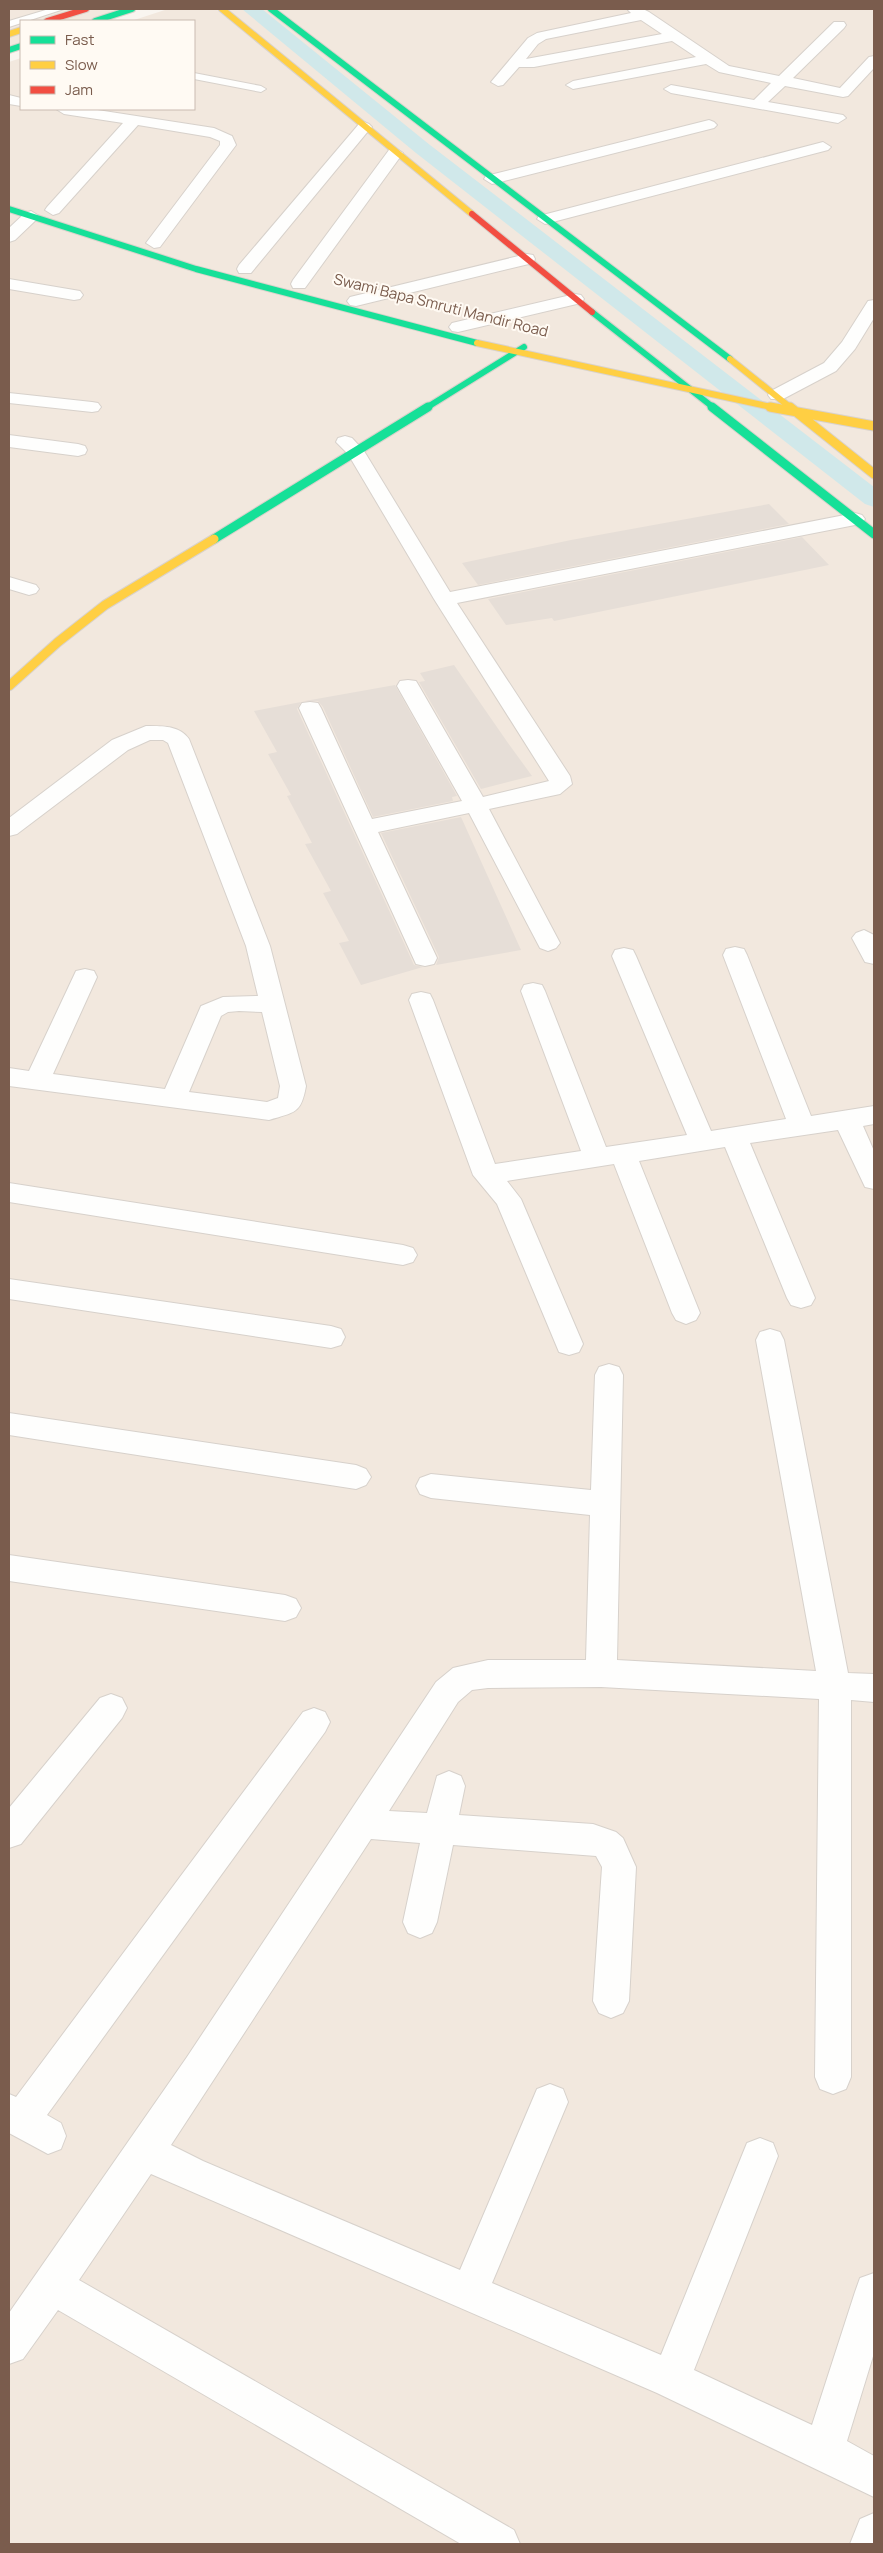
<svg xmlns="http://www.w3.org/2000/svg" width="883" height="2553" viewBox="0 0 883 2553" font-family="Manrope,sans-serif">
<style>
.residential{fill:#f2e8de}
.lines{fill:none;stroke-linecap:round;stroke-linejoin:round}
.canal{fill:#d0e8ea;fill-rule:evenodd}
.building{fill:#e6ded7}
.lane-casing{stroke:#d7d1cb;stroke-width:2}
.street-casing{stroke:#d7d1cb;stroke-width:2}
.fast-far1-casing{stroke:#d9d2cb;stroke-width:8}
.fast-casing{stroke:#d9d2cb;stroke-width:11}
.slow-far1-casing{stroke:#d9d2cb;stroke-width:8}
.slow-casing{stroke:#d9d2cb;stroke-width:11}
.jam-casing{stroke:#d9d2cb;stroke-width:8}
.lane{fill:#fefefd;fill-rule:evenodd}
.street{fill:#fefefd;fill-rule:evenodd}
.fast-far1{stroke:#16e098;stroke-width:6}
.fast{stroke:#16e098;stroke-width:9}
.slow-far1{stroke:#ffcf43;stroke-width:6}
.slow{stroke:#ffcf43;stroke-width:9}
.jam{stroke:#f24e42;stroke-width:6}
.labels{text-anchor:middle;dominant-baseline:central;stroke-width:4;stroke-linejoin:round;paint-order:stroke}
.far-street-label{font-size:15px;fill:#7a5c4d;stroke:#fffaf3}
</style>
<rect width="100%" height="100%" fill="#f9f5f0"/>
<path class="residential" d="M9,9H130L93,21H21V45L9,49Z
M168,9H874V2544H9V62L21,58V109H194V21H131Z"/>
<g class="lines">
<path class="canal" d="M242,9H262L430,145L874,487V507L865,504L416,153Z"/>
</g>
<path class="building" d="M769,504L789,524L478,585L462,563L571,540Z
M802,537L829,565L554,621L552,618L506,625L488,599Z
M454,665L508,743L532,776L481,789L419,682L425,681L420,673Z
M395,685L457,796L452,797L453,801L373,817L323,707L318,701H305Z
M301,702L297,709L414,965L423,967L361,985L339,943L349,941L323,893L331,891L305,844L312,843L287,796L291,795L268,754L277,752L254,711Z
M461,817L521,950L436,965L439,957L381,833Z"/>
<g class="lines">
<g class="lane-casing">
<path id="lane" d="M49,9H64L9,27V21Z
M194,73L261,86L266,89L261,92L194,79Z"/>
</g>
<g class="street-casing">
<path id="street" d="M627,9H643L649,12L729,66L779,76L834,22H844L846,25L844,28L793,78L840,88L869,57L874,56V68L848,96L843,97L785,86L768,102L843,115L846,118L838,123L671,93L664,89L671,85L754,100L771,83L719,72L706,64L573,89L566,85L573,81L696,57L672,41L534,67H519L503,85L498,86L491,82L528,38L537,33L631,13ZM641,20L662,34L526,59L538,44L546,39Z
M9,95L21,98V106L9,104Z
M56,109H91L214,128L232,136L236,145L160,247L154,248L146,243L220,145V141L210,137L138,125L59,213L53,215L45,210L47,207L123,123L64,114Z
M709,120L714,122L717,125L714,128L492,184L484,179L486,176Z
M364,122L369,124L372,127L369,130L251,273H239L237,269L239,265L359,124Z
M823,142L831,147L828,150L545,224L537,219L539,216Z
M395,148L403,153L305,288H293L291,284L293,280L389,150Z
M31,211L39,216L37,219L15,240L9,242V228L25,213Z
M527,254L533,255L535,259L533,263L356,306L350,305L347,301L350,297Z
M9,279L74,290L80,291L83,295L80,299L74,300L9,289Z
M575,294L581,295L584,299L581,303L458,332L452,331L449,327L452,323Z
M874,300V318L855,349L836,371L783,399H771L768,395L771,391L824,363L842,342L868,301Z
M9,393L92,402L98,403L101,407L98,411L92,412L9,403Z
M9,435L78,444L85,446L87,450L85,454L78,456L9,447Z
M345,436L352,438L364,451L450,592L855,513L862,515L865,519L862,523L855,525L457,603L570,776L572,784L560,794L489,809L560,943L556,948L548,951L540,948L469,813L378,832L437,958L434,964L425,966L416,964L299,708L302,703L310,702L318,703L321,708L372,819L462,801L397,686L400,681L408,680L416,681L419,686L483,797L549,781L434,599L348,454L336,442L338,438Z
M9,577L36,585L39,589L36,593L29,595L9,589Z
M146,726C161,726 179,725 189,739L270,946L306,1086C301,1114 295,1112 269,1120L9,1086V1068L29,1071L76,971L85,969L94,971L97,977L53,1074L165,1089L201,1006L223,997L258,996L246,946L168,743L163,740H150L128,750L17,834L9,836V818L112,740ZM239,1011L262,1012L280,1086L278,1098L267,1102L189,1092L221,1016L228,1012Z
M864,930L874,935V964L865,962L852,938L856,933Z
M735,947L744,949L747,955L811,1116L874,1106V1124L863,1126L874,1151V1189L865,1187L838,1130L750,1143L815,1298L811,1305L801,1308L791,1305L787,1298L725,1147L639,1161L700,1313L696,1320L686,1324L676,1320L672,1313L614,1164L507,1181L521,1199L583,1344L579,1352L569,1355L559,1352L497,1204L473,1175L409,1000L412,994L421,992L430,994L433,1000L495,1164L581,1151L521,991L524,985L533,983L542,985L545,991L606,1147L687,1135L612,956L615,950L624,948L633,950L636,956L711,1131L786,1119L723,955L726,949Z
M9,1183L403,1245L413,1248L417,1255L413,1262L403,1265L9,1202Z
M9,1279L331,1326L341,1329L345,1337L341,1345L331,1348L9,1299Z
M770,1329L780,1332L784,1340L848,1673L874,1674V1702L851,1700V2077L846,2089L833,2094L820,2089L815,2077L819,1699L601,1687L488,1688L472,1690L458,1702L389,1811L427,1813L437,1776L449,1771L461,1776L465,1786L459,1815L593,1824L616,1832L623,1838L636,1867L629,2001L623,2013L611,2018L599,2013L593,2001L602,1867L596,1856L453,1845L437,1922L432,1933L420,1938L408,1933L403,1922L420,1843L371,1839L171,2145L203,2161L460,2270L537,2089L550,2084L563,2089L568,2102L492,2283L661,2355L747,2143L760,2138L773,2143L778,2156L694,2370L812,2425L855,2292L860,2278L874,2273V2353L847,2441L874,2456V2497L657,2393L151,2174L79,2280L514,2530L520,2544H461L58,2310L23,2359L9,2364V2313L187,2057L436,1682L453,1668L488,1660H586L590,1515L431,1498L420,1494L416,1486L420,1478L431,1474L591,1490L595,1375L599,1367L609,1364L619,1367L623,1375L617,1660L816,1671L756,1340L760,1332Z
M9,1413L356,1465L366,1469L371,1477L366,1485L356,1489L9,1435Z
M9,1555L285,1595L296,1599L301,1608L296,1617L285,1621L9,1581Z
M111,1694L122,1698L127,1708L122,1718L21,1844L9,1848V1808L100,1698Z
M314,1708L325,1712L330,1722L325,1732L47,2115L61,2123L66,2136L61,2149L48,2154L9,2133V2094L16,2097L303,1712Z
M874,2513V2544H850L860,2519Z"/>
</g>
<g class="fast-far1-casing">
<path id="fast-far1" d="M271,9L730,359
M95,21L132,9
M9,50L21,46
M9,209L196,269L477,343
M592,312L714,408
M426,408L524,347"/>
</g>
<g class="fast-casing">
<path id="fast" d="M712,407L874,534
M214,539L428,407"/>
</g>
<g class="slow-far1-casing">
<path id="slow-far1" d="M222,9L472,214
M9,34L21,30
M477,343L776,408
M730,359L791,408"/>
</g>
<g class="slow-casing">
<path id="slow" d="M770,407L874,426
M790,407L874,474
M9,686L58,642L105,605L214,539"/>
</g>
<g class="jam-casing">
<path id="jam" d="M47,21L86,9
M472,214L592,312"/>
</g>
<use href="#lane" class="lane"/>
<use href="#street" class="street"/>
<use href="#fast-far1" class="fast-far1"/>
<use href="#fast" class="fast"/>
<use href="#slow-far1" class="slow-far1"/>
<use href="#slow" class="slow"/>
<use href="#jam" class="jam"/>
</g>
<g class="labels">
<g class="far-street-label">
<text transform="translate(441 305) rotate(14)">Swami Bapa Smruti Mandir Road</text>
</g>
</g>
<rect width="883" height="2553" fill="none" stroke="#7a5c4d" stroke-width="20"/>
<rect x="20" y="20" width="175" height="90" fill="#fffaf3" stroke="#cabbb1"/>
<rect x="30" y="36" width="25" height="8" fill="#16e098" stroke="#cabbb1"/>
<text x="65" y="45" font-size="15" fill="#7a5c4d">Fast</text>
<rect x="30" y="61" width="25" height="8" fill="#ffcf43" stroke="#cabbb1"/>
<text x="65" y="70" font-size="15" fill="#7a5c4d">Slow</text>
<rect x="30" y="86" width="25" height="8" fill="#f24e42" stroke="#cabbb1"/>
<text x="65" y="95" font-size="15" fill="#7a5c4d">Jam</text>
</svg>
